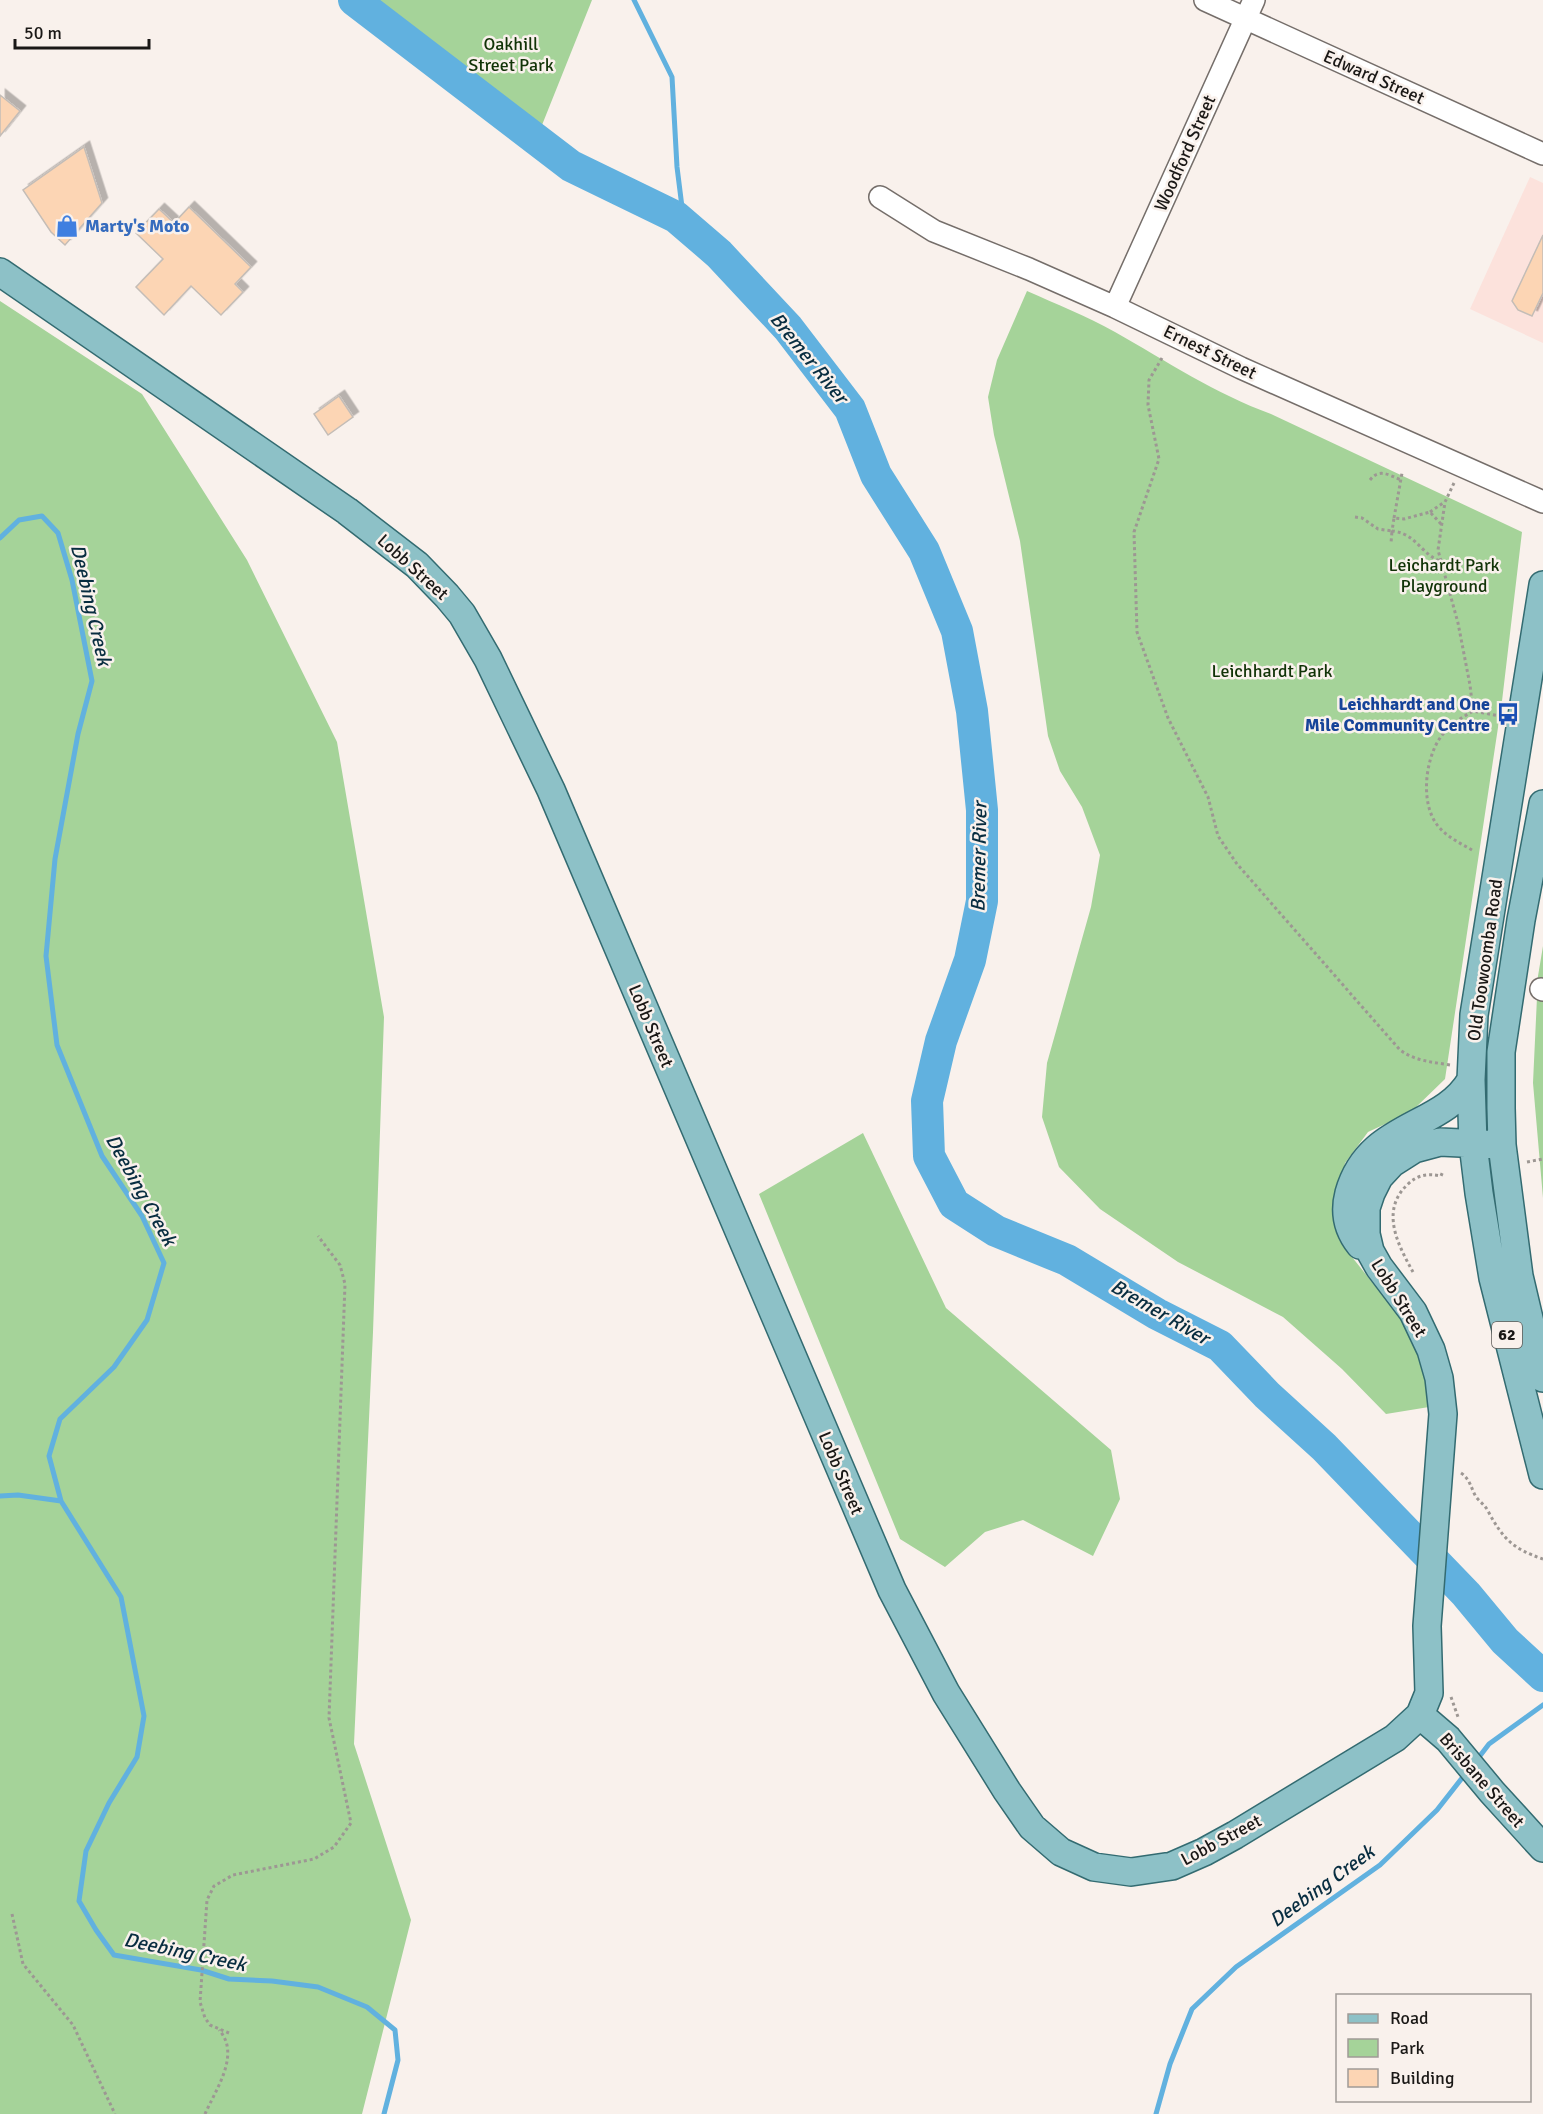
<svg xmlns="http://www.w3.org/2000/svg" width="1543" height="2114" viewBox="0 0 1543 2114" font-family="Signika,sans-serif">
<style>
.commercial{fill:#fce2dc}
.green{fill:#a5d399}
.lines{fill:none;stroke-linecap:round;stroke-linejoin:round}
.stream{stroke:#61b1df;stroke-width:5}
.river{stroke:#61b1df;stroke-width:32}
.building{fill:#fcd5b4;stroke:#c4bdb7;stroke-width:1.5;filter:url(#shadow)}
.minor-casing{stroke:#756e6a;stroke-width:24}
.major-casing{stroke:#336b71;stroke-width:30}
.path{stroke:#9d9793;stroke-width:3;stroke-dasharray:3 3;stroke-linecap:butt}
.minor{stroke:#fff;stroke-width:21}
.major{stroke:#8dc1c7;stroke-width:27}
.labels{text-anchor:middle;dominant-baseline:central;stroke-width:5;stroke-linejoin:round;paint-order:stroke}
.shield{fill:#f9f1ec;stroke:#5d5956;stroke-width:1.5}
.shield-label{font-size:16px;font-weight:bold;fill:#1a1816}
.park-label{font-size:18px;fill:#113307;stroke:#f9f1ec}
.street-label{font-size:18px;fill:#1a1816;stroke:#f9f1ec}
.shop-label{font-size:18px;font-weight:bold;fill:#366cbe;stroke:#f9f1ec;text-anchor:start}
.transit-label{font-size:18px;font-weight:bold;fill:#164399;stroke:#f9f1ec;text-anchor:end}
.water-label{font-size:20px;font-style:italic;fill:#082d40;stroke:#f9f1ec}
</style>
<defs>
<filter id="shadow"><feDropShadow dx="5.5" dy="-5.5" stdDeviation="0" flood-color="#0004"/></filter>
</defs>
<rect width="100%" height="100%" fill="#f9f1ec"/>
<path class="commercial" d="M1530,177L1543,183V343L1470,309Z"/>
<path class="green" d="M354,0H592L536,140Z
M1027,291C1056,304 1087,316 1115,332C1166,361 1216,394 1271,414L1522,532L1502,701L1445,1079L1411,1112L1368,1132L1345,1163L1338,1203L1339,1229L1348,1252L1407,1326L1424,1369L1429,1407L1386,1414L1342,1369L1283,1317L1178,1262L1100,1209L1059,1167L1042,1117L1047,1063L1091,907L1100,855L1082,807L1060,771L1048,736L1020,541L994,435L988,397L997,360Z
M0,301L142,394L247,560L337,742L384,1017L373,1332L354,1744L411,1920L362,2114H0Z
M1543,946V1198L1533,1083L1538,976Z
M863,1133L946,1308L1111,1450L1120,1499L1093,1556L1023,1520L985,1532L945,1567L900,1539L759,1194Z"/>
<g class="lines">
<path class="stream" d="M634,0L672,77L677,167L684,223
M0,538L19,520L42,516L58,533L72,580L92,681L78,734L55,859L46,956L57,1045L102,1156L142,1216L164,1263L147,1320L114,1367L60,1419L49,1456L61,1501L121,1597L144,1716L137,1757L109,1803L86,1851L79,1901L96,1930L114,1955L201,1970L229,1979L272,1981L318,1987L367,2007L395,2030L398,2060L384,2114
M0,1496L18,1495L61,1501
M1476,1761L1489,1744L1543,1705
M1156,2114L1170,2064L1192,2009L1236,1967L1380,1865L1437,1810L1466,1773"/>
<path class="river" d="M354,0L571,166L676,217L719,254L788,328L850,409L876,475L924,551L957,631L972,711L982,810V901L970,960L941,1041L927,1101L929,1156L954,1204L996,1231L1067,1260L1157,1314L1220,1346L1267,1395L1324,1447L1466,1594L1505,1641L1543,1676"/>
</g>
<path class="building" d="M0,95L20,111L0,136Z
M84,147L102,203L65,245L51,232L23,190Z
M189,207L251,267L235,284L243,292L221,315L191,286L164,315L136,287L163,259L136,233L159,209L174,223Z
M1543,235V293L1532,316L1518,310L1512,301Z
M339,396L353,417L328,435L314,414Z"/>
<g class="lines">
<g class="minor-casing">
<path id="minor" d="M1205,0L1543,154
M880,197L934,231L1029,269L1115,307L1241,368L1543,502
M1115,307L1254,0
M1541,989L1543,990"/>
</g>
<g class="major-casing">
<path id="major" d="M0,272L347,511L417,565L447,596L462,614L488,659L551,790L892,1590L946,1693L1007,1791L1032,1827L1061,1852L1094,1867L1131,1872L1172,1866L1204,1852L1235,1835L1395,1738L1420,1715L1429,1693L1427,1626L1443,1414L1439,1378L1431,1350L1413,1312L1379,1267L1370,1251L1366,1234V1208L1371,1193L1379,1177L1392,1163L1414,1149L1440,1142L1502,1145
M1543,585L1474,1015L1471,1080L1473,1144L1479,1193L1493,1278L1543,1475
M1543,804L1521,920L1501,1052V1108L1502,1145L1519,1276L1543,1378
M1360,1245C1348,1230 1344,1212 1349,1193C1369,1122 1442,1130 1471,1080
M1420,1715L1448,1739L1492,1792L1543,1848"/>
</g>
<path class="path" d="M1162,358L1149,380L1148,405L1159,459L1134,532L1137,632L1168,718L1208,797L1218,836L1237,864L1400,1050C1415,1061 1432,1062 1450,1065
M1370,480C1379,468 1389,475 1401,480
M1454,483L1445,502L1438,550L1458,623L1470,685L1473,711
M1430,512L1443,503
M1355,517L1362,518L1378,529L1392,531L1391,543
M1394,518L1402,473
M1441,524L1430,512L1404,519L1394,518L1392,531C1424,534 1421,569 1467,564
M1472,850C1460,843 1447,837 1438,826C1420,804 1425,760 1440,738C1448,726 1461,718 1473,711L1500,716
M1527,1162L1543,1159
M1413,1272C1398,1245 1380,1211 1407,1185C1417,1175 1427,1173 1441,1176L1443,1171
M1461,1473C1470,1479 1471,1488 1476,1497C1480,1502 1485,1505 1488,1511C1503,1539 1513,1549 1543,1559
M1451,1697L1458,1717L1457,1719
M12,1914L23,1964L73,2025L115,2114
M229,2033L210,2025L205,2018L200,2002L207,1900L214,1886L233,1875L314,1859L334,1847L351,1823L329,1718L345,1284L340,1265L318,1236
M205,2114C216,2089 241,2054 219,2030"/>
<use href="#minor" class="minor"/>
<use href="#major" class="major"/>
</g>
<defs>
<g id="shop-bare" transform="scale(1.8)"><path d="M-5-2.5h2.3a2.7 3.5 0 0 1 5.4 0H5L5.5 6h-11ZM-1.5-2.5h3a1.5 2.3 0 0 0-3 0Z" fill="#3f7fe0" stroke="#f9f1ec" stroke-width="2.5" paint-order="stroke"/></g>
<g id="bus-bare" transform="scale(1.8)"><path d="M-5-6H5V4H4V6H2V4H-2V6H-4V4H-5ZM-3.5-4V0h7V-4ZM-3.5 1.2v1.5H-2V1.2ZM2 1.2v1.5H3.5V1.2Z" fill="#1a4fb4" stroke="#f9f1ec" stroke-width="2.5" paint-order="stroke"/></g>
</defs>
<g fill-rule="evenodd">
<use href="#shop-bare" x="67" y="226"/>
<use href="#bus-bare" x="1508" y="714"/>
</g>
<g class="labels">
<rect class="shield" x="1492" y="1322" width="30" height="26" rx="4.5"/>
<g class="shield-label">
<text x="1507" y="1335">62</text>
</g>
<g class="park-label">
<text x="511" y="44">Oakhill<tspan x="511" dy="21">Street Park</tspan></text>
<text x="1444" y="565">Leichardt Park<tspan x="1444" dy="21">Playground</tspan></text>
<text x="1272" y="671">Leichhardt Park</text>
</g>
<g class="street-label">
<text transform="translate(1374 77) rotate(24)">Edward Street</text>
<text transform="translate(1185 153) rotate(-66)">Woodford Street</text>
<text transform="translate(1210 352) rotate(26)">Ernest Street</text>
<text transform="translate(413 567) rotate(42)">Lobb Street</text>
<text transform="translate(1485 960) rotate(-82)">Old Toowoomba Road</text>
<text transform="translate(651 1026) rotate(67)">Lobb Street</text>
<text transform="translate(1399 1298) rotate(58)">Lobb Street</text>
<text transform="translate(841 1473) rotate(67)">Lobb Street</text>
<text transform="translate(1482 1780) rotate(49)">Brisbane Street</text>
<text transform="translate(1221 1840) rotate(-28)">Lobb Street</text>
</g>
<g class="shop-label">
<text x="85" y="226">Marty's Moto</text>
</g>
<g class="transit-label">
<text x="1490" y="704">Leichhardt and One<tspan x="1490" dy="21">Mile Community Centre</tspan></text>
</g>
<g class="water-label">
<text transform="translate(809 358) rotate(51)">Bremer River</text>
<text transform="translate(91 605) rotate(77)">Deebing Creek</text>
<text transform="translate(979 857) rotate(-89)">Bremer River</text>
<text transform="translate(141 1190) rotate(61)">Deebing Creek</text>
<text transform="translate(1160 1312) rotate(30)">Bremer River</text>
<text transform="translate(1322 1886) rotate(-36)">Deebing Creek</text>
<text transform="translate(185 1952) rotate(12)">Deebing Creek</text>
</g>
</g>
<rect x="1336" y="1994" width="195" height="108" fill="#f9f1ec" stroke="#a09a96" stroke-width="1.5"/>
<rect x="1348" y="2014" width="30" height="9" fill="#8dc1c7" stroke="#a09a96" stroke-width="1.5"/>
<text x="1390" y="2024" font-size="18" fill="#1a1816">Road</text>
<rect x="1348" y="2039" width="30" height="18" fill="#a5d399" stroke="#a09a96" stroke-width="1.5"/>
<text x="1390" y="2054" font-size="18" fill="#1a1816">Park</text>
<rect x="1348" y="2069" width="30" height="18" fill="#fcd5b4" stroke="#a09a96" stroke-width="1.5"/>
<text x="1390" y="2084" font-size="18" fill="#1a1816">Building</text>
<path d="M15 39v9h134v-9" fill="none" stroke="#1a1816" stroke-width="3"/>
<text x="24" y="39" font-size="18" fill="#1a1816" stroke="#f9f1ec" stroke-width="4.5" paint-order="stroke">50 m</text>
</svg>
